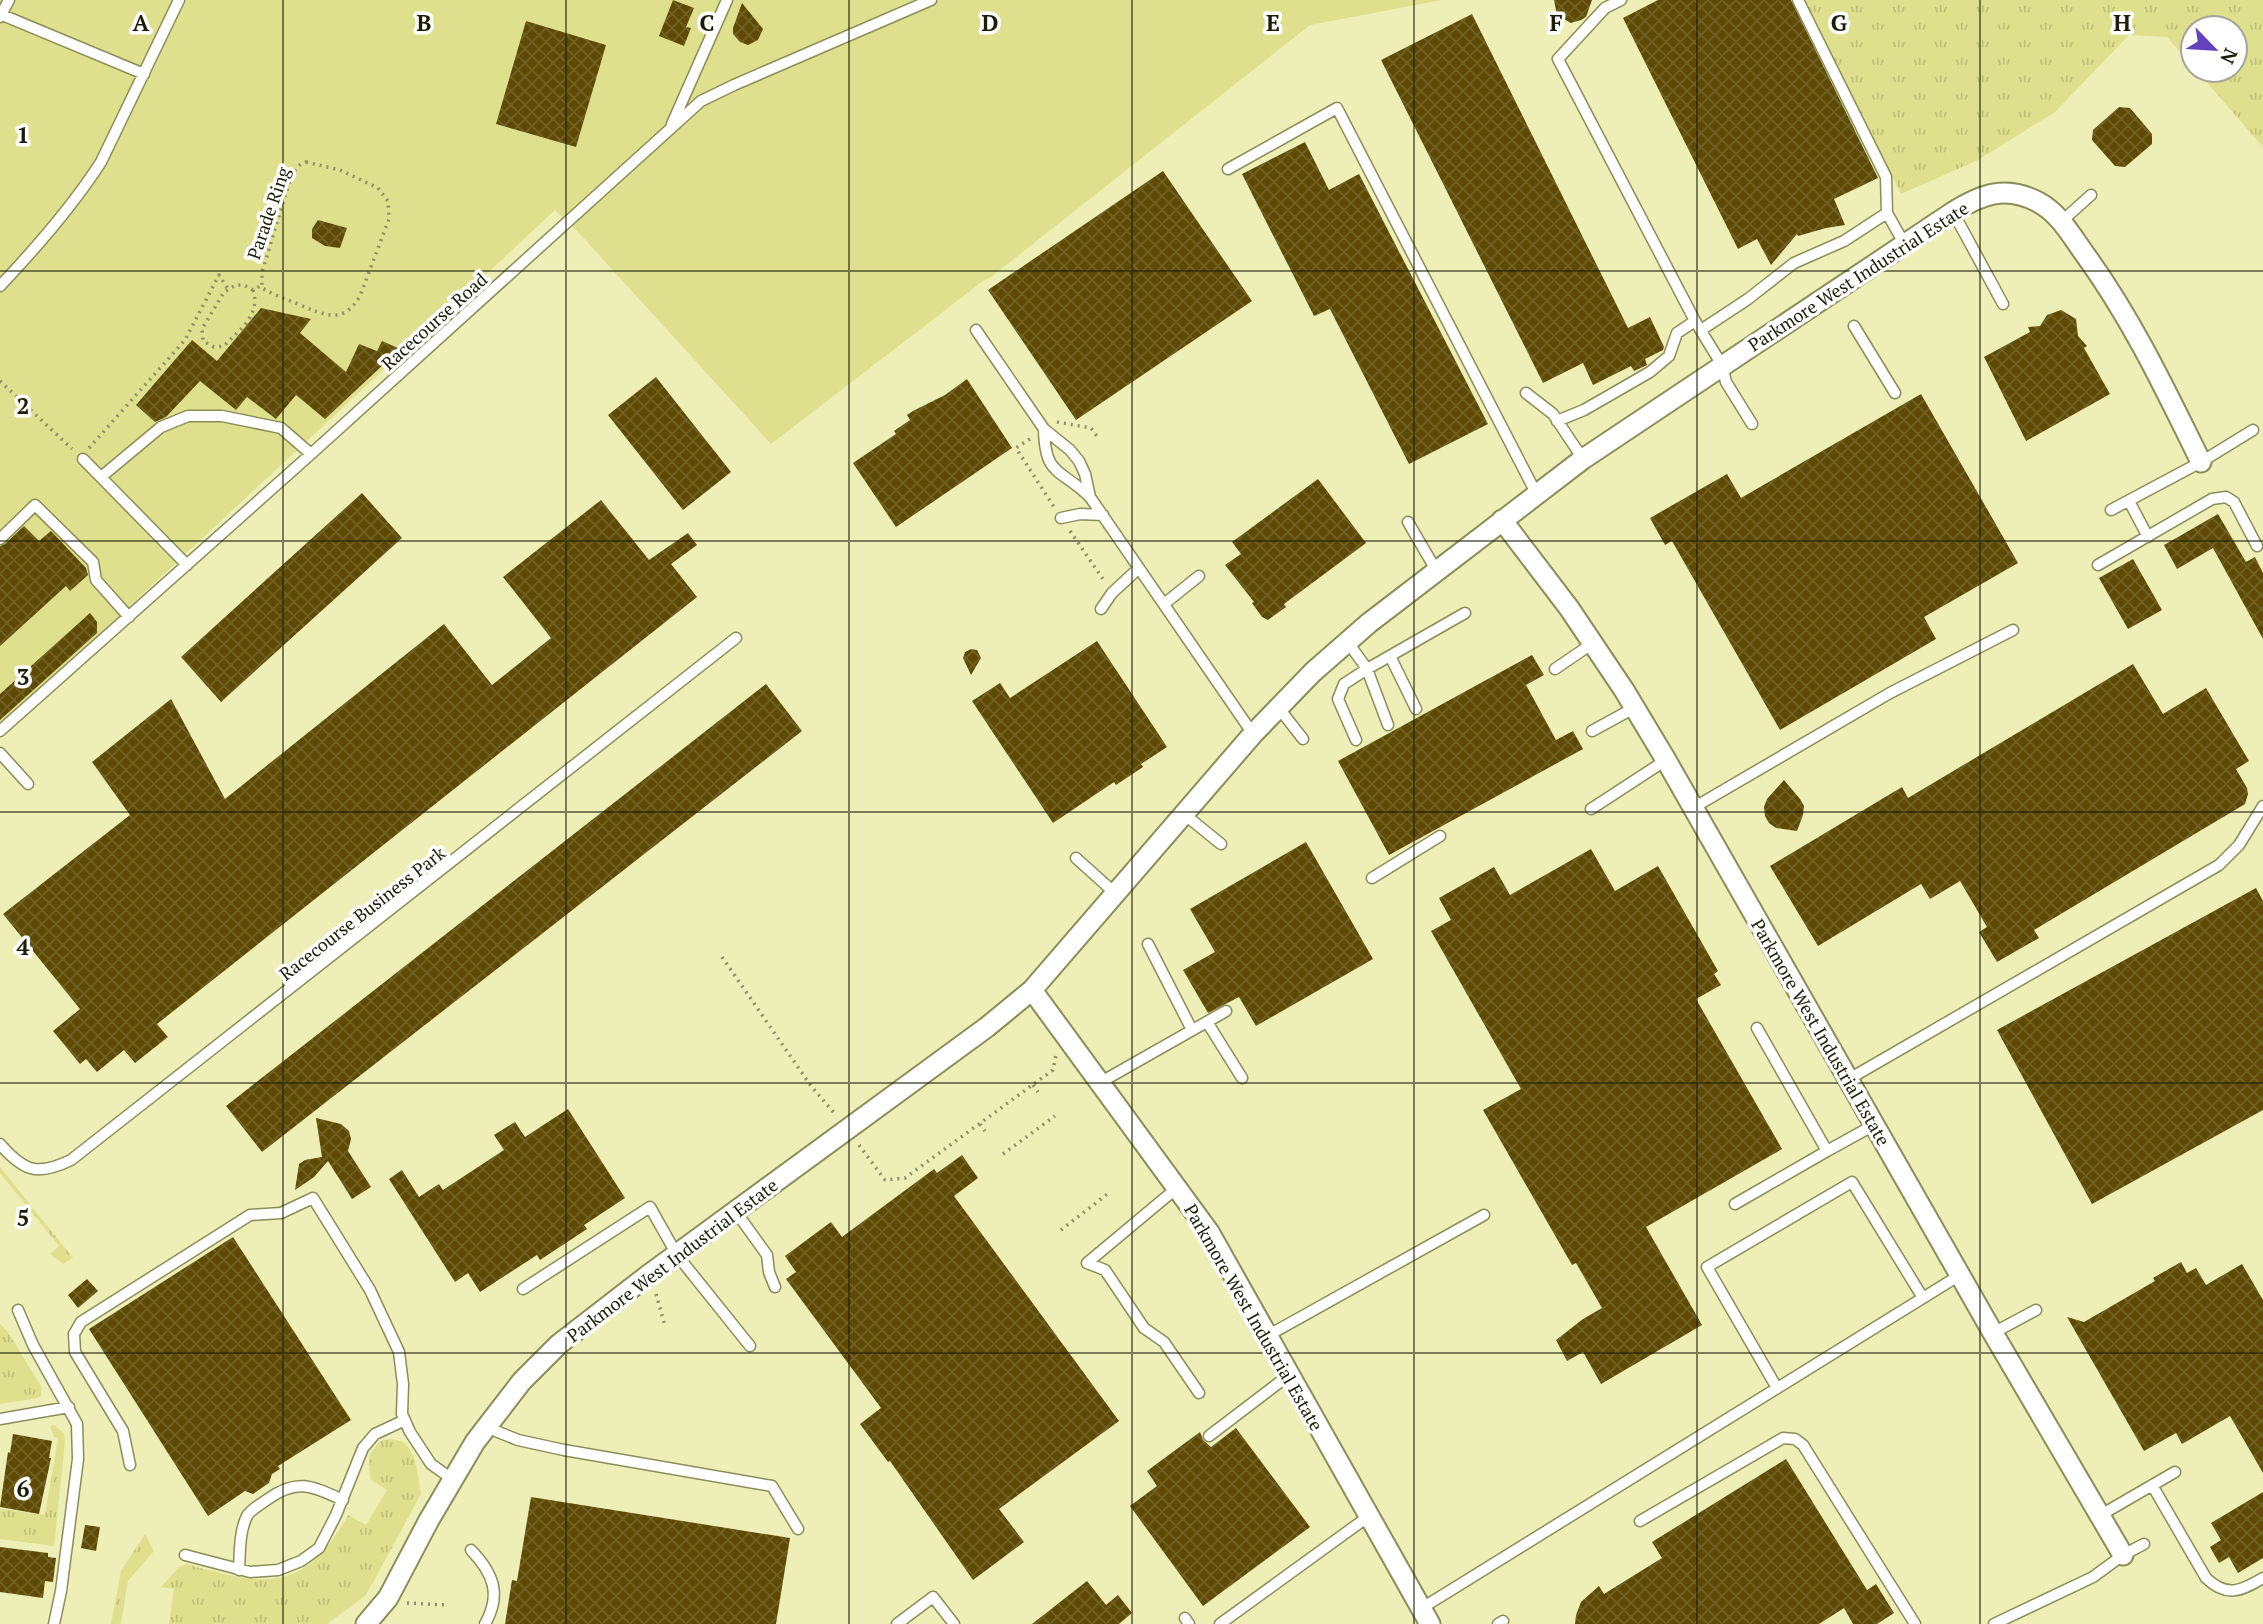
<svg xmlns="http://www.w3.org/2000/svg" width="2263" height="1624" viewBox="0 0 2263 1624" font-family="'PT Serif',serif">
<style>
.grass{fill:url(#grass-tufts)}
.pitch{fill:#dee08d}
.building{fill:url(#building-cross-hatch)}
.lines{fill:none;stroke-linecap:round;stroke-linejoin:round}
.service-casing{stroke:#8b8d59;stroke-width:13}
.minor-casing{stroke:#8b8d59;stroke-width:23}
.path{stroke:#8e8f67;stroke-width:3.5;stroke-dasharray:2 5;stroke-linecap:butt}
.service{stroke:#fff;stroke-width:10}
.minor{stroke:#fff;stroke-width:19}
.grid{fill:none;stroke:#1c1c07;stroke-width:2;stroke-opacity:0.55}
.labels{text-anchor:middle;dominant-baseline:central;stroke-width:7;stroke-linejoin:round;paint-order:stroke}
.street-label{font-size:18px;fill:#1c1c07;stroke:#fff}
.grid-label{font-size:23px;text-anchor:middle;font-weight:bold;fill:#1c1c07;stroke:#fff;stroke-width:7;stroke-linejoin:round;paint-order:stroke}
</style>
<defs>
<pattern id="grass-tufts" width="24" height="20" patternUnits="userSpaceOnUse" patternTransform="scale(1.75)"><rect width="24" height="20" fill="#dee08d"/><path d="M3 7l-1-3M5 7V3M7 7l1-3M15 17l-1-3M17 17v-4M19 17l1-3" fill="none" stroke="#bec078"/></pattern>
<pattern id="building-cross-hatch" width="8" height="8" patternUnits="userSpaceOnUse" patternTransform="scale(1.75)"><rect width="8" height="8" fill="#5f4a03"/><path d="M0 0l8 8M0 8l8-8" fill="none" stroke="#716127"/></pattern>
</defs>
<rect width="100%" height="100%" fill="#edefb7"/>
<path class="grass" d="M1805,0H2263V147L2196,70H2235V28H2193V67L2167,37L2129,35L2055,112L1978,160L1901,194Z
M0,1167L73,1258L63,1264L50,1254L59,1246L0,1173Z
M0,1324L8,1332L42,1388L41,1396L38,1398L0,1404Z
M55,1425L64,1434L65,1442L54,1546L0,1539V1509L45,1515L58,1438L54,1437L50,1426Z
M390,1439C390,1439 401,1441 401,1441C417,1449 418,1479 421,1494L366,1595L327,1624H169L174,1589L161,1587L179,1567L186,1564C265,1586 303,1595 348,1515L366,1525L387,1490L370,1479L369,1455L380,1441Z
M145,1534L154,1551L128,1581L121,1624H111L121,1571Z"/>
<path class="pitch" d="M0,0H1442L1310,25L991,277L983,281L771,444L578,232L555,210L107,627L0,724Z"/>
<path class="building" d="M673,0L694,8L686,27L691,28L684,46L659,36Z
M1554,0H1592L1586,17L1581,20L1571,23L1557,15Z
M1658,0H1791L1878,178L1834,199L1845,225L1826,228L1798,236L1797,234L1771,265L1757,239L1738,249L1623,18Z
M742,3L763,29L758,40L748,45L740,42L733,34V28Z
M1472,14L1628,328L1650,317L1664,347L1663,350L1645,359L1647,365L1634,371L1631,366L1593,385L1583,363L1543,383L1381,60Z
M526,21L606,45L576,147L496,124Z
M2119,107L2130,108L2152,134V144L2125,167L2115,166L2092,140L2093,130Z
M1305,142L1329,190L1359,174L1488,424L1409,464L1330,309L1314,316L1242,174Z
M1163,171L1252,301L1076,420L988,290Z
M318,220L347,228L340,248L325,246L312,238V229Z
M261,308L311,319L300,333L346,372L359,344L377,351L382,341L400,349L325,419L296,395L276,419L247,397L236,410L200,381L166,417L155,422L136,405L192,340L217,361Z
M2061,310L2076,319L2078,336L2087,346L2084,348L2110,394L2026,441L1984,357L2030,332L2028,327L2040,326L2047,315Z
M656,377L731,472L683,510L608,415Z
M967,379L1012,448L896,527L853,463L896,434L894,431L910,420L907,415L913,411L945,395Z
M1921,394L2018,563L1924,617L1936,639L1780,730L1672,541L1665,545L1650,518L1727,474L1741,498Z
M1318,479L1366,543L1284,604L1286,607L1268,620L1262,617L1252,603L1254,602L1225,565L1241,554L1232,542Z
M362,493L402,538L221,702L181,657Z
M601,500L649,560L688,533L697,545L671,564L697,597L157,1024L168,1037L135,1063L124,1050L97,1072L86,1059L80,1064L53,1031L80,1009L3,914L130,815L92,762L171,699L225,799L444,624L492,685L551,638L503,577Z
M2218,514L2246,562L2255,557L2263,573V639L2213,548L2177,569L2164,545Z
M24,526L39,541L51,531L86,568L88,575L70,591L66,586L0,646V546L5,544Z
M2133,559L2162,610L2128,629L2099,578Z
M90,613L97,622V633L0,720V694Z
M1097,641L1167,747L1141,764L1143,767L1116,785L1114,782L1053,823L972,701L1000,683L1010,698Z
M971,649L977,650L981,658L971,675L963,658L965,652Z
M1532,655L1544,675L1526,685L1556,740L1573,731L1583,749L1389,855L1338,761Z
M2133,664L2163,714L2206,688L2249,761L2236,769L2247,788L2248,794L2245,804L2034,930L2039,938L1997,962L1979,932L1987,927L1960,881L1930,899L1921,884L1818,946L1770,866L1902,787L1908,798Z
M766,684L802,731L262,1152L226,1106Z
M1784,780L1800,799L1804,806L1803,815L1797,831L1776,828L1769,823L1765,816L1764,807L1767,799Z
M1306,842L1373,959L1256,1026L1239,997L1208,1013L1183,970L1215,952L1190,909Z
M1591,849L1615,891L1658,866L1718,971L1714,974L1721,985L1696,999L1782,1149L1646,1227L1702,1325L1601,1384L1583,1352L1567,1361L1556,1340L1583,1319L1602,1308L1576,1263L1572,1265L1483,1110L1521,1089L1431,931L1451,920L1439,898L1494,867L1510,895Z
M2256,888L2263,901V1110L2092,1204L1997,1030Z
M568,1109L625,1198L584,1225L587,1229L540,1260L537,1255L480,1292L468,1273L455,1282L389,1179L402,1170L419,1197L439,1184L443,1190L504,1150L494,1135L515,1122L525,1137Z
M316,1118L341,1124L349,1131L351,1139L348,1151L371,1187L352,1199L328,1161L314,1177L295,1190L299,1164L305,1160L322,1157Z
M962,1155L978,1178L954,1196L1119,1421L999,1509L1024,1542L973,1580L890,1461L888,1462L860,1424L881,1408L786,1279L796,1272L785,1256L831,1222L842,1237L934,1169L937,1173Z
M233,1237L351,1420L278,1466L280,1469L272,1474L269,1483L253,1494L245,1491L208,1516L89,1329Z
M2181,1262L2187,1273L2196,1268L2206,1285L2242,1264L2263,1300V1473L2230,1416L2182,1444L2176,1433L2144,1451L2067,1317L2084,1322L2155,1281L2153,1278Z
M87,1279L98,1291L78,1308L68,1295Z
M1236,1428L1310,1527L1203,1606L1130,1506L1157,1486L1147,1471L1200,1432L1203,1440L1211,1447Z
M13,1434L52,1441L49,1458H51L39,1514L0,1507L8,1452L10,1453Z
M1786,1459L1867,1590L1876,1584L1894,1613L1877,1624H1853L1844,1608L1819,1624H1575L1576,1615L1581,1602L1599,1586L1604,1594L1662,1558L1652,1542Z
M2263,1492V1558L2238,1573L2229,1557L2219,1563L2210,1547L2221,1540L2211,1523Z
M531,1497L790,1538L776,1624H505L512,1580L517,1581Z
M85,1525L100,1527L96,1551L81,1548Z
M0,1547L48,1553V1557L56,1558L53,1582L45,1581L43,1598L0,1592Z
M1087,1581L1106,1605L1118,1595L1132,1613L1119,1624H1032Z"/>
<g class="lines">
<g class="service-casing">
<path id="service" d="M1621,0L1605,8L1558,59L1695,321L1722,365L1726,382L1752,424
M1798,0L1886,177L1887,213L1905,245
M0,14L144,74
M0,17L9,0
M672,124L727,0
M1228,169L1337,108L1536,493
M1953,212L2003,304
M2062,221L2091,195
M0,286C36,248 72,207 101,162L179,0
M1854,326L1895,393
M976,330L1044,429L1070,450L1079,461L1085,474L1090,497
M1701,330L1748,299L1794,263L1844,241L1887,213
M1526,393L1553,414L1583,459
M1557,421L1584,410L1650,372L1669,356L1677,333L1695,321
M1044,429C1045,477 1060,468 1090,497L1253,734
M83,459L187,565
M101,477L161,427L188,416H222L281,428L311,454
M2129,501L2148,537
M2111,510L2201,462L2253,430
M1061,518L1080,514L1103,515
M1408,522L1436,570
M0,539L35,505L93,562L96,580L129,617
M2098,565L2212,499L2226,497L2234,502L2257,546
M1164,604L1199,576
M1101,609L1112,593L1139,568
M1347,641L1367,669L1465,613
M1390,656L1416,709
M1555,669L1593,643
M1278,707L1303,739
M0,731L311,454L701,101L734,85L931,0
M1592,731L1634,708
M1356,740L1338,699L1344,684L1367,669L1388,725
M0,753L28,784
M1693,808L1890,693L2013,630
M1591,809L1666,760
M1184,814L1221,844
M1076,858L1116,894
M1372,878L1440,836
M1148,944L1192,1030
M1207,1022L1242,1078
M1757,1028L1827,1151L1874,1125
M1849,1079L2219,865L2239,845L2263,806
M1101,1082L1226,1011
M0,1144C24,1172 38,1176 71,1160L736,638
M1178,1187L1087,1263L1105,1270L1144,1328L1164,1342L1199,1393
M1735,1204L1827,1151
M736,1212L767,1255L769,1272L775,1287
M523,1289L650,1207L677,1255L750,1346
M18,1310L33,1345L77,1424L78,1459L61,1591L54,1624
M1993,1333L2036,1310
M1267,1336L1484,1215
M1777,1388L1707,1267L1852,1182L1923,1298
M0,1419L69,1407
M486,1427L518,1440L564,1450L772,1486L798,1529
M1209,1436L1289,1375
M130,1465L123,1431L75,1352L74,1334L81,1322L250,1215L281,1213L313,1198L370,1290L399,1352L403,1384L402,1414L410,1432L431,1464L452,1479
M2152,1485L2206,1578C2227,1598 2241,1591 2263,1578
M2099,1516L2175,1472
M1640,1521L1783,1438L1795,1439L1803,1445L1915,1624
M471,1550C493,1573 502,1594 485,1624
M185,1555L250,1572L278,1570L301,1561L319,1548L336,1515L363,1448L375,1434L405,1420
M239,1570C240,1554 239,1532 247,1516C250,1510 261,1504 268,1499C297,1478 312,1486 343,1500
M1422,1608L1960,1275
M1185,1618L1189,1624
M897,1624L933,1597L954,1624
M1220,1624L1369,1516
M1498,1624L1503,1621
M1994,1624L2093,1577L2123,1555L2144,1544"/>
</g>
<g class="minor-casing">
<path id="minor" d="M1502,520L1569,608L1624,690L1666,760L1993,1333L2123,1555
M1032,990L1209,1232L1430,1624
M366,1624L388,1598L429,1520L475,1442L522,1381L559,1344L647,1276L987,1027L1032,990L1253,734L1313,672L1369,623L1583,459L1953,212C1982,194 2006,185 2038,202C2059,213 2071,235 2084,253C2132,319 2165,389 2201,462"/>
</g>
<path class="path" d="M306,162L340,170L378,188L388,201L389,219L360,296C343,325 324,315 298,304C286,299 274,295 262,288V272L290,180C294,172 296,165 306,162Z
M253,290C261,315 240,329 224,346L214,347L203,341L202,329L224,292L236,285H244L253,290L262,285
M0,381L72,449
M1057,422L1091,428L1099,439
M1030,439L1016,448L1054,507
M89,448L185,340L219,275L228,289
M1070,531L1105,582
M722,957L811,1086L835,1114
M1033,1085L1038,1092
M980,1124L985,1131
M859,1145L885,1180L905,1178L1053,1070L1056,1055
M1003,1154L1055,1116
M1061,1230L1110,1192
M656,1294L665,1326
M407,1603L447,1605"/>
<use href="#service" class="service"/>
<use href="#minor" class="minor"/>
</g>
<path class="grid" d="M283,0V1624M566,0V1624M849,0V1624M1132,0V1624M1414,0V1624M1697,0V1624M1980,0V1624M0,271H2263M0,541H2263M0,812H2263M0,1083H2263M0,1353H2263"/>
<g class="labels">
<g class="street-label">
<text transform="translate(268 213) rotate(-71)">Parade Ring</text>
<text transform="translate(1858 276) rotate(-33)">Parkmore West Industrial Estate</text>
<text transform="translate(434 321) rotate(-42)">Racecourse Road</text>
<text transform="translate(362 913) rotate(-38)">Racecourse Business Park</text>
<text transform="translate(1821 1032) rotate(60)">Parkmore West Industrial Estate</text>
<text transform="translate(672 1260) rotate(-37)">Parkmore West Industrial Estate</text>
<text transform="translate(1254 1317) rotate(60)">Parkmore West Industrial Estate</text>
</g>
</g>
<g class="grid-label">
<text x="141" y="31">A</text>
<text x="424" y="31">B</text>
<text x="707" y="31">C</text>
<text x="990" y="31">D</text>
<text x="1273" y="31">E</text>
<text x="1556" y="31">F</text>
<text x="1839" y="31">G</text>
<text x="2122" y="31">H</text>
<text x="23" y="143">1</text>
<text x="23" y="414">2</text>
<text x="23" y="685">3</text>
<text x="23" y="955">4</text>
<text x="23" y="1226">5</text>
<text x="23" y="1497">6</text>
</g>
<g transform="translate(2214 49) rotate(115)"><circle r="33" fill="#ffffff" stroke="#a4a49c" stroke-width="2"/>
<path d="M0-5L12 26L0 18L-12 26Z" fill="#6243bc"/>
<text y="-10" font-size="19" font-weight="bold" text-anchor="middle" fill="#1c1c07">N</text>
</g>
</svg>
